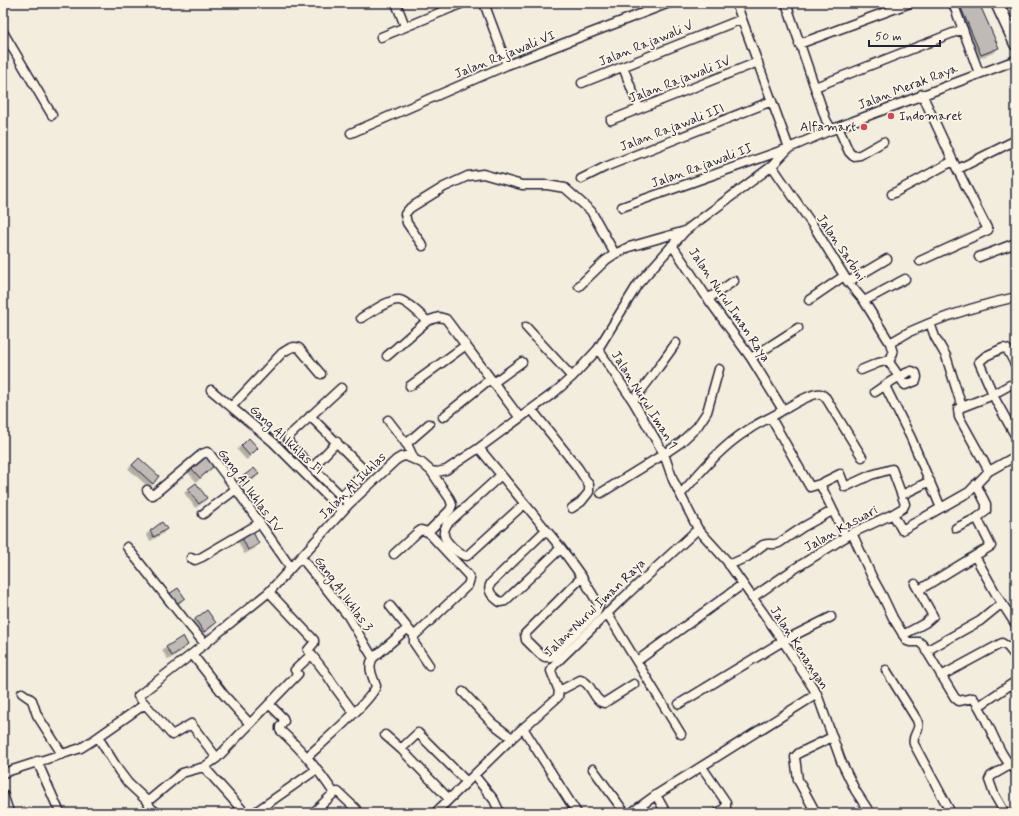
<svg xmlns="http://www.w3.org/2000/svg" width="1019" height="816" viewBox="0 0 1019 816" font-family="Mynerve,sans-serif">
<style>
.building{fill:#bfbab6;stroke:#22223b;filter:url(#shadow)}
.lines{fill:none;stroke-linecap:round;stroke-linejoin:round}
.street-casing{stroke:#22223b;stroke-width:11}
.primary-casing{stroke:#22223b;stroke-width:15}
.street{stroke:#fcf5e5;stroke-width:8}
.primary{stroke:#fcf5e5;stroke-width:12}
.poi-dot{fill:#d1495b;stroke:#fcf5e5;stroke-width:1.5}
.labels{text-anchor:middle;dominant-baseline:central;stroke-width:3.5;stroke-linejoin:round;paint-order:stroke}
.street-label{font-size:13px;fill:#22223b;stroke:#fcf5e5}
.poi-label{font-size:13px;fill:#22223b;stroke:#fcf5e5;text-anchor:start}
</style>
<defs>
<filter id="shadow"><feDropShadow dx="-3.5" dy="3.5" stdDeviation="0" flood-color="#0004"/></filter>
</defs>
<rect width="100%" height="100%" fill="#f3edde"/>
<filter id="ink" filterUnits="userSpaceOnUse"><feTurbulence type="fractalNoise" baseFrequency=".025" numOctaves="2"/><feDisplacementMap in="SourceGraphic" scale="8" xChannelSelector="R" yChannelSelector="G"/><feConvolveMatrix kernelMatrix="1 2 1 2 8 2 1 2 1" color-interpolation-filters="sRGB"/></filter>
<g filter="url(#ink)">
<path class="building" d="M959,3H979L999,48L981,55Z
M249,438L258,448L250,456L241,446Z
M208,455L216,464L200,478L192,469Z
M139,458L159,476L153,484L132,465Z
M254,468L259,474L242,486L238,480Z
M196,483L207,498L199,504L188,489Z
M162,522L167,529L154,537L150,531Z
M253,532L259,544L248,550L242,538Z
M178,588L185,598L176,604L169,594Z
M207,610L216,623L204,632L195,619Z
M183,636L188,645L172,656L166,647Z"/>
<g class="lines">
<g class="street-casing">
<path id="street" d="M396,3L405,26
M484,3L507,65
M786,3L826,120L832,130
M953,3L979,73
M3,32L52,115
M381,37L463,3
M799,44L910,3
M623,67L639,108
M582,83L742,19
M815,87L963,29
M611,120L758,62
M838,127L849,152L853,156L860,155L883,142
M351,133L507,65L669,3
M772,166L816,230L848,282L864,301L890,343
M958,169L1016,140
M581,179L605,167L772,101
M892,194L953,161
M622,207L789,148L736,3
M672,245L708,299L751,358L783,410C771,418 759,422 748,430C722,446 701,471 681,494
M423,246L407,223L405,214L410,208L444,187L468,176L483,174L522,185H547L565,188L591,211L615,254
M979,257L1016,243
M920,261L988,230L953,161L922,94
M848,282L887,259
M579,286L606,260L615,254L629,247L685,231L772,166L789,148L838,127L1016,60
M708,299L734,281
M809,300L844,276
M864,301L905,279
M361,318C370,313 389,299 399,300C407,301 421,315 427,321L439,317L446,319L520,418
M526,327L572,377
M598,349L633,401L664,454L673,480L698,529L726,560L783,641L817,694L841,761L855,790L870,813
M387,356L427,321
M751,358L798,328
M1015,364L1007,349L1003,348L986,356L979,362L996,401L1016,437
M861,370L878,363L889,360
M493,383L522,362
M410,386L466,345
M885,386L911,438L941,508
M341,388L290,435L288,439L289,443L292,447L349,504
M211,390L273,442L342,511
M875,392C884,386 902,373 912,371L916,373L917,377L916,381L905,385L889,362L893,353L890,343L909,332L930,323
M633,401L653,375L676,343
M232,406L282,353C289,349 292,345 299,348L321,374
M962,407L988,397L1010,385
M532,410L578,468L589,485V492L581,502L572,508
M783,410C791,406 812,392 821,394C823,395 825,397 826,398L862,457
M310,416L361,467L363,473L361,476L342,496
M443,417L490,379
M771,418L810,487L820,484L840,474L845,487L871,475L892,469L905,504L903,508L893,514
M388,420L408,446L414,459
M406,444L429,424
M479,448L561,548L582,577L599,605L596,613L551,657H545L540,654L526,640L525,634L582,577
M312,468L337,442
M989,471L959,417L958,409L962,407L946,356L935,337L930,323C960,311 985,304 1016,297
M500,476L447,524C446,527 443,530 444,534C444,541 460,556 467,556L524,504
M820,484L846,537
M147,490L151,495H153L202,454L207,452L209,453L236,489L291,568
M601,493L664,454L680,443L697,427L707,412L719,369
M902,495L930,481
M203,514L236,489
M956,528L977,518L986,511V504L976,484
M546,530L491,583C486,591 493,597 500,602L505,601L561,548
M428,532L468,575L470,579L468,585L414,636V643L429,665
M428,532L450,510L452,505L450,499L431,471
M852,533L872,577L883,597L893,618L907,641L910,642H919L923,645L955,698L959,701L973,698C988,716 998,758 1016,770
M127,547L183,618L205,644
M394,554L418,532L421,530L428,532
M975,556L996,594L1016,625
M301,557L348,616L373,658C367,667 373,677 376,686C373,699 320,745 307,757
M191,558L195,560L202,557L260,523
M729,565L747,557L763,545C768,542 772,546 779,543L803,527L832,511
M919,590L991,546L977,518
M269,592L314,640V643L308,650L325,672L337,690L354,713
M752,598L791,571L852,533L893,514L902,530L969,492L989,471L1016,456
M390,606L411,632
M607,613L681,734
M903,635L925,623L933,616L915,584
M926,651L980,621L1002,603
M192,654L224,695L250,724
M373,658L408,628
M637,661L743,584
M886,670L917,720C922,731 911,734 914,744L951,813
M941,676L1002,643L1008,647L1016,657
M559,691L580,680C592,682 593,701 604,703L634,684
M463,692L492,723L512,738
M22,693L32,700L37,715L62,754
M145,704L172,735L191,724L217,758
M269,704L283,718L284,721L280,727V730C301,749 318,769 334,793
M679,704L783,641L831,617
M979,706L1016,681
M523,728L577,813
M385,735L401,749L449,799
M401,749L418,733L467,782
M37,761L60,813
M204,767L245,813
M702,767L726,802V807L718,813
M593,769L625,813
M3,773L81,748L98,737
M474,775L494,800L500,813
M3,794L8,809
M656,795L666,813
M147,802L182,773L204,767L217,758L298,674L295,670L311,655
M157,813L151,808L145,799L128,783L119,771L98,737L145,704L138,696L192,654L269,592L349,504L396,460L401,457L406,456L422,463L431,471L437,472L446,470L479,448L555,392L572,377L598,349L638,284L685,231
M254,813L317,769
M313,813L334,793L338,792L356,809
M435,813L512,738L558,697L559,691L551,671L553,666L621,600L698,529
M631,813L656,795L817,694
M816,813L798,780L795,757L799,753L832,737
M1005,813L994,794L989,780L991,776L1010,765"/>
</g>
<g class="primary-casing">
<path id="primary" d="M997,3L1016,44"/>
</g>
<use href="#street" class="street"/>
<use href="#primary" class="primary"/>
</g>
</g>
<g class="poi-dot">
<circle cx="891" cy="116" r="4"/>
<circle cx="864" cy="127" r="4"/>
</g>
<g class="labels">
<g class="street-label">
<text transform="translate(646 44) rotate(-22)">Jalan Rajawali V</text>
<text transform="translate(505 55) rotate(-22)">Jalan Rajawali VI</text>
<text transform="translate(680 80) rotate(-21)">Jalan Rajawali IV</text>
<text transform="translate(908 87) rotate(-21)">Jalan Merak Raya</text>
<text transform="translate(672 128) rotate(-21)">Jalan Rajawali III</text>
<text transform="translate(702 166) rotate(-20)">Jalan Rajawali II</text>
<text transform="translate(841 248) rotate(56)">Jalan Sarbini</text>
<text transform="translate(729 305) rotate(56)">Jalan Nurul Iman Raya</text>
<text transform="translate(644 400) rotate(58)">Jalan Nurul Iman 1</text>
<text transform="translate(286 440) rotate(43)">Gang Al Ikhlas II</text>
<text transform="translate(353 486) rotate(-45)">Jalan Al Ikhlas</text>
<text transform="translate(250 491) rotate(54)">Gang Al Ikhlas IV</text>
<text transform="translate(841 529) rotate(-29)">Jalan Kasuari</text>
<text transform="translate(343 594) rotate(54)">Gang Al Ikhlas 3</text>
<text transform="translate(595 608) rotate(-44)">Jalan Nurul Iman Raya</text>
<text transform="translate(799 648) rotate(57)">Jalan Kenangan</text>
</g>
<g class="poi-label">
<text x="899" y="116">Indomaret</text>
<text x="856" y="127" text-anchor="end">Alfamart</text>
</g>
</g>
<rect width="1019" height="816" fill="none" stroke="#fcf5e5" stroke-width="16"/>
<rect x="8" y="8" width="1003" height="800" fill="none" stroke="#22223b" stroke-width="1.5" filter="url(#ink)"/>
<path d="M869 40v6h71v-6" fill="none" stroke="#22223b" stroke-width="2"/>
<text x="875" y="40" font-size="12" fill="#22223b" stroke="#fcf5e5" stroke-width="3" paint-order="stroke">50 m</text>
</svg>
